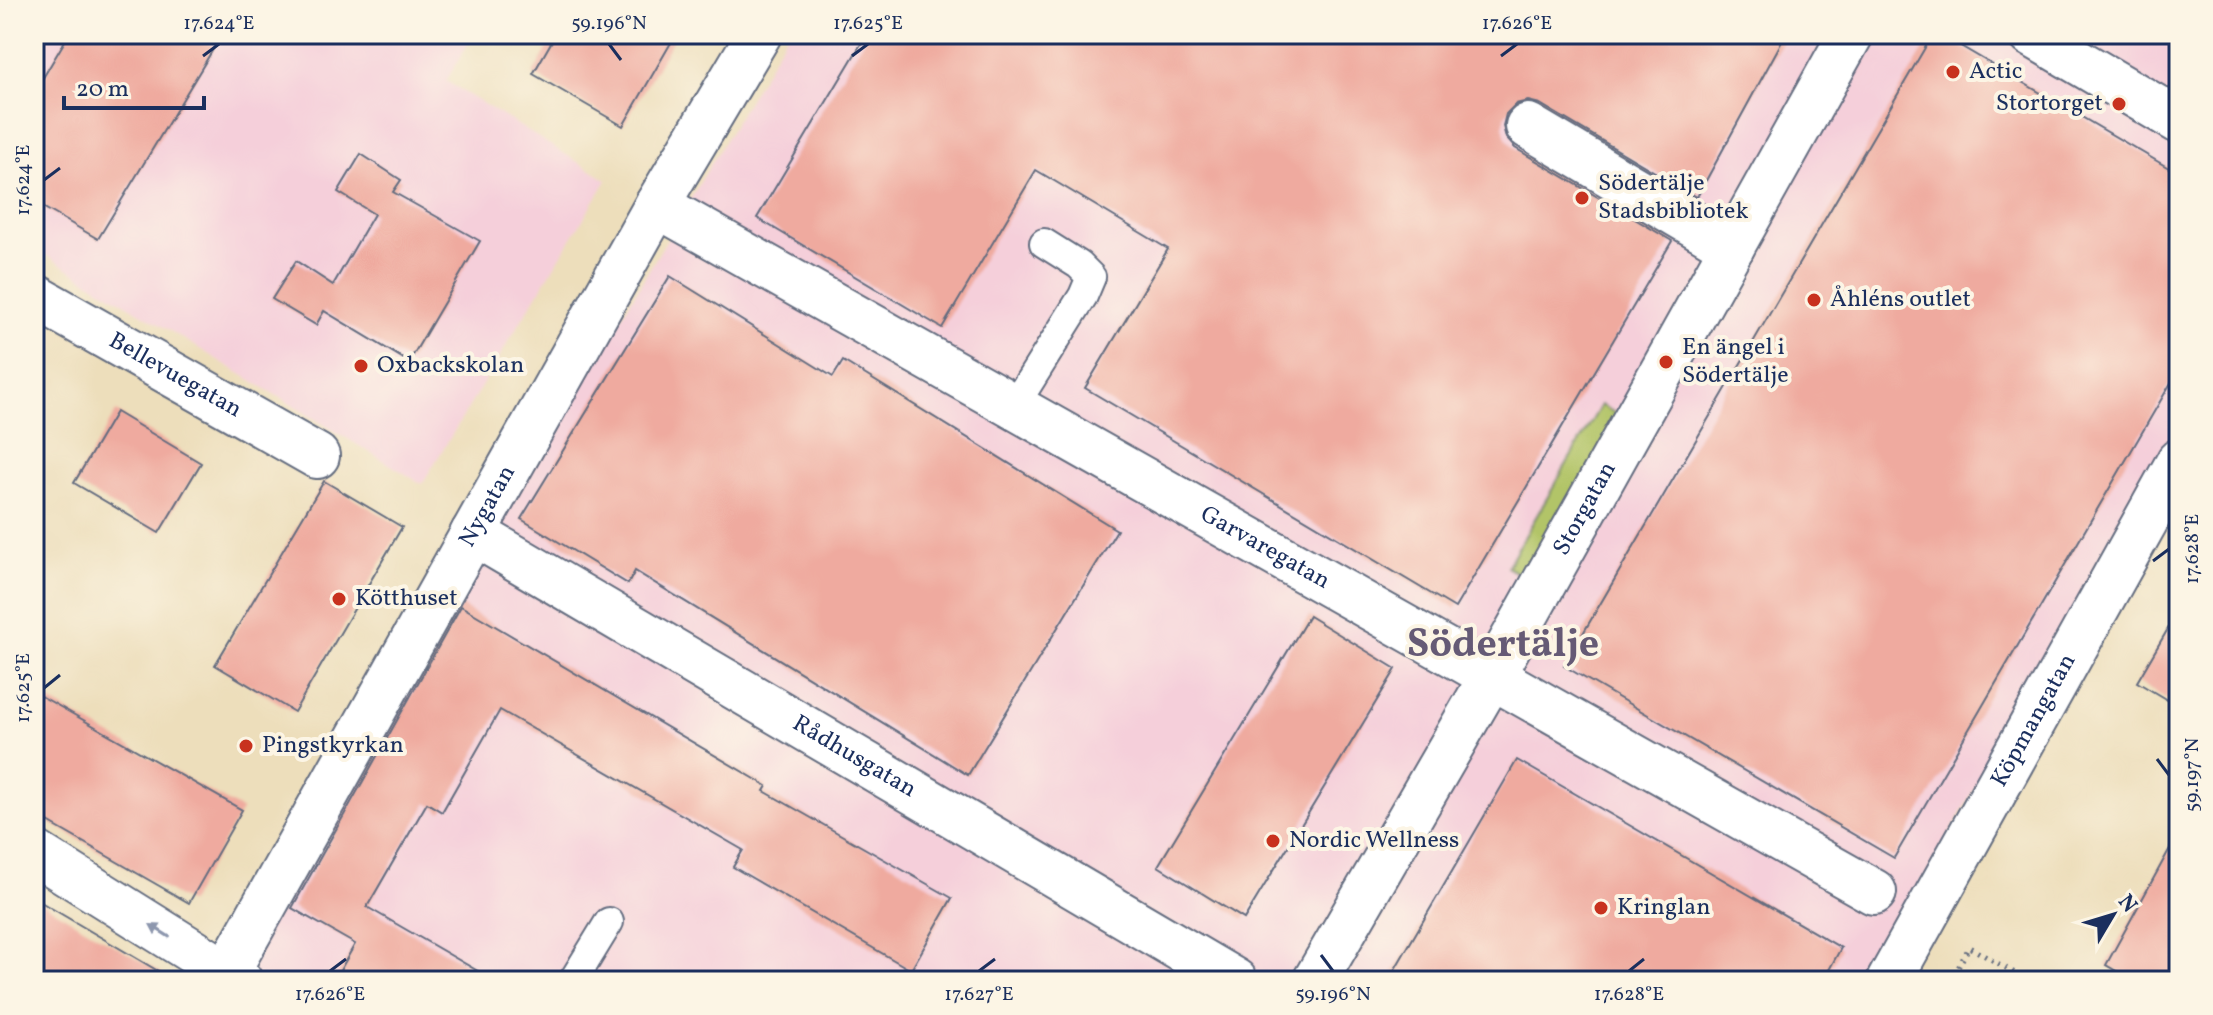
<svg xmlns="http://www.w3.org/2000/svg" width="2213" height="1015" viewBox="0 0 2213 1015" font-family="Vollkorn,serif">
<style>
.built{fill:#f5cfda}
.green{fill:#b2c467;stroke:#667a62;stroke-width:2}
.building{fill:#efaa9f}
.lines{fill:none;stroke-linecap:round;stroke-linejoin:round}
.lane-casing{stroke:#646c7f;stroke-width:32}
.street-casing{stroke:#646c7f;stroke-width:48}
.secondary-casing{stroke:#646c7f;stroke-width:48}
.path{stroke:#646c7f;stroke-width:5;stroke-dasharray:2 6;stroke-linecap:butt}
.lane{stroke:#fff;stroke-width:28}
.street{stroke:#fff;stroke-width:44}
.secondary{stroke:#fff;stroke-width:44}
.oneway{fill:#8d97ae}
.ticks{fill:none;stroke:#1b2f5e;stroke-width:3}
.poi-dot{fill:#c8321e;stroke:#fcf5e5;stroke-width:3}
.labels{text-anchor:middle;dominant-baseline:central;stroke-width:8;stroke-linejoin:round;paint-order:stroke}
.poi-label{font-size:24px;fill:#1b2f5e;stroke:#fcf5e5;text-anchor:start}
.street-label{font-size:24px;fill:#1b2f5e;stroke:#fcf5e5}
.town-label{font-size:40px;font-weight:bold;fill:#655a75;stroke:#fcf5e5}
.neatline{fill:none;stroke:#1b2f5e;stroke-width:3}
.ticks-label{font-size:20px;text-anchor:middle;fill:#1b2f5e}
</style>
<rect width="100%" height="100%" fill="#fcf5e5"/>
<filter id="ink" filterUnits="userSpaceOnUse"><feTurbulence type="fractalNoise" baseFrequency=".0125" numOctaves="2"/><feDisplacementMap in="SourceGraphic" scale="16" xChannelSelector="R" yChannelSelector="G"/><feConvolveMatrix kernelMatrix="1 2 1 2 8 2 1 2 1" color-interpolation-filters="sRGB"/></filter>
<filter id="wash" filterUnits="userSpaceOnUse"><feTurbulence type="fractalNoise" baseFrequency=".006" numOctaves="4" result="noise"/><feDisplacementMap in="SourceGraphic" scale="32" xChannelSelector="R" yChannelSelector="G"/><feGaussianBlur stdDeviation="1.8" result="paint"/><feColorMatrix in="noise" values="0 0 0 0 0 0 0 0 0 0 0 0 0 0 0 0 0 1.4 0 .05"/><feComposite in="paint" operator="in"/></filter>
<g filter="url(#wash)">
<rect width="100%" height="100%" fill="#eddebb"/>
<path class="built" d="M34,34H474L446,81L607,180L422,484L34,248Z
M787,34H2179V420L1868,981H228L571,403Z"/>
<path class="green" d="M1601,405L1648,432L1553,594L1507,567Z"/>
<g id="blocks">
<path class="building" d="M69,34H196L215,46L98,239L34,202V93Z
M556,34H676L623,126L533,74Z
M867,34H1786L1697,197L1540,104L1528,101L1516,104L1506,114L1503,126L1506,138L1515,148L1672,241L1455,608L1085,388L1168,249L1036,170L942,328L757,218Z
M1933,34H1940L2179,174V369L1894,858L1564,666Z
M361,154L401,180L393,192L480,241L409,362L324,311L316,325L272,299L296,261L333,285L374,214L338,192Z
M670,276L833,377L843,361L1117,530L968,775L635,571L628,584L521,519Z
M116,412L201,463L159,533L74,483Z
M324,481L402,527L294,712L215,665Z
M461,606L767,786L764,791L952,898L911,970L733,867L743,850L500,710L442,812L427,803L367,907L495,981H334L355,944L292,908Z
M2179,610V707L2137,682Z
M1309,616L1396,669L1244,919L1158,866Z
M34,692L242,810L189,903L34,814Z
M1517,760L1841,948L1823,981H1388Z
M2179,832V981H2134L2106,965Z
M34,898L175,981H34Z"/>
</g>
</g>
<g filter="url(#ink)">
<use href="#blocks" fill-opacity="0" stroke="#646c7f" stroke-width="2"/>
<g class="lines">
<g class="lane-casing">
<path id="lane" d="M1014,406L1083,296L1091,277L1079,265L1044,243
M573,981L609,922"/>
</g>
<g class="street-casing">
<g id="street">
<path d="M2031,34L2179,121"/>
<path d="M1528,126L1732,247"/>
<path id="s1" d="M657,205L1874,892"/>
<path id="s2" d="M34,296L317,456"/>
<path id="s3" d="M473,533L1235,981"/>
<path d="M34,852L240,981"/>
<path id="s4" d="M1315,981L1492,676L1851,34"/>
<path id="s5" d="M1889,981L2179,461"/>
</g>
</g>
<g class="secondary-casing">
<g id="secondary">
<path id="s6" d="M222,981L657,205L759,34"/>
</g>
</g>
<path class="path" d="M519,37L521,34
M1951,981L1969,947L2029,981"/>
<use href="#lane" class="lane"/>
<use href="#street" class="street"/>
<use href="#secondary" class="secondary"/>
</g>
<defs><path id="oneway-solid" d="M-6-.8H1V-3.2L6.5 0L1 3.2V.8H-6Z" transform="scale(2)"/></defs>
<use class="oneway" href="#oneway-solid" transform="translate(160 931) rotate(-148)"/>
</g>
<path class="ticks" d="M609,44L621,60M203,56L219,44M852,56L868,44M1501,56L1517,44M44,180L60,168M2153,561L2169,549M44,688L60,675M2157,759L2169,775M1321,955L1333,971M330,971L346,959M979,971L995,959M1629,971L1644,959"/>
<g class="poi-dot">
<circle cx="1953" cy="72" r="8"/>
<circle cx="2119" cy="104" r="8"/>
<circle cx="1582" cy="198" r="8"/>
<circle cx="1814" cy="300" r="8"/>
<circle cx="1666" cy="362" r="8"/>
<circle cx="361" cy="366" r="8"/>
<circle cx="339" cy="599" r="8"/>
<circle cx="246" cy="746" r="8"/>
<circle cx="1273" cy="841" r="8"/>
<circle cx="1601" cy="908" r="8"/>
</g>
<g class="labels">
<g class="poi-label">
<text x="1969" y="72">Actic</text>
<text x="2103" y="104" text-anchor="end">Stortorget</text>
<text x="1598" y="184">Södertälje<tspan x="1598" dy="28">Stadsbibliotek</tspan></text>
<text x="1830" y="300">Åhléns outlet</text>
<text x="1682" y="348">En ängel i<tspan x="1682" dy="28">Södertälje</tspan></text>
<text x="377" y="366">Oxbackskolan</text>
<text x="355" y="599">Kötthuset</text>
<text x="262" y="746">Pingstkyrkan</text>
<text x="1289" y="841">Nordic Wellness</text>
<text x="1617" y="908">Kringlan</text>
</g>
<g class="street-label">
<text stroke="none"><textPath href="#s2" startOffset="162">Bellevuegatan</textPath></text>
<text stroke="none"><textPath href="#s6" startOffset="544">Nygatan</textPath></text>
<text stroke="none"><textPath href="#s4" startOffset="544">Storgatan</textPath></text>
<text stroke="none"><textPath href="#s1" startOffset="698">Garvaregatan</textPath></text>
<text stroke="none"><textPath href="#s5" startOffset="298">Köpmangatan</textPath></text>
<text stroke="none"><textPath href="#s3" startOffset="442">Rådhusgatan</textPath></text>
</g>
<g class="town-label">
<text x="1503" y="646">Södertälje</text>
</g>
</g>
<rect width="2213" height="1015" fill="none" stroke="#fcf5e5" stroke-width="88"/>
<g transform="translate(2113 915) rotate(52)" stroke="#fcf5e5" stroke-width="6" paint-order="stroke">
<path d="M0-6L14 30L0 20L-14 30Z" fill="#1b2f5e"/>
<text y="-12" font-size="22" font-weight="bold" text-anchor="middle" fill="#1b2f5e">N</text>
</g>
<path d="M64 96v12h140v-12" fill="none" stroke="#1b2f5e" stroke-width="4"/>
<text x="76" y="96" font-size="24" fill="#1b2f5e" stroke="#fcf5e5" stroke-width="6" paint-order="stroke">20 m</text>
<rect x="44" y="44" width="2125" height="927" class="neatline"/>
<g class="ticks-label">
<text x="219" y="29">17.624°E</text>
<text x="609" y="29">59.196°N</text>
<text x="868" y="29">17.625°E</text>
<text x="1517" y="29">17.626°E</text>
<text transform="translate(22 180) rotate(-90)" y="7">17.624°E</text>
<text transform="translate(2191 549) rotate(-90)" y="7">17.628°E</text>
<text transform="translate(22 688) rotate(-90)" y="7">17.625°E</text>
<text transform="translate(2191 775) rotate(-90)" y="7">59.197°N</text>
<text x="330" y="1000">17.626°E</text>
<text x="979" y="1000">17.627°E</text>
<text x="1333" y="1000">59.196°N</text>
<text x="1629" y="1000">17.628°E</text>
</g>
</svg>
